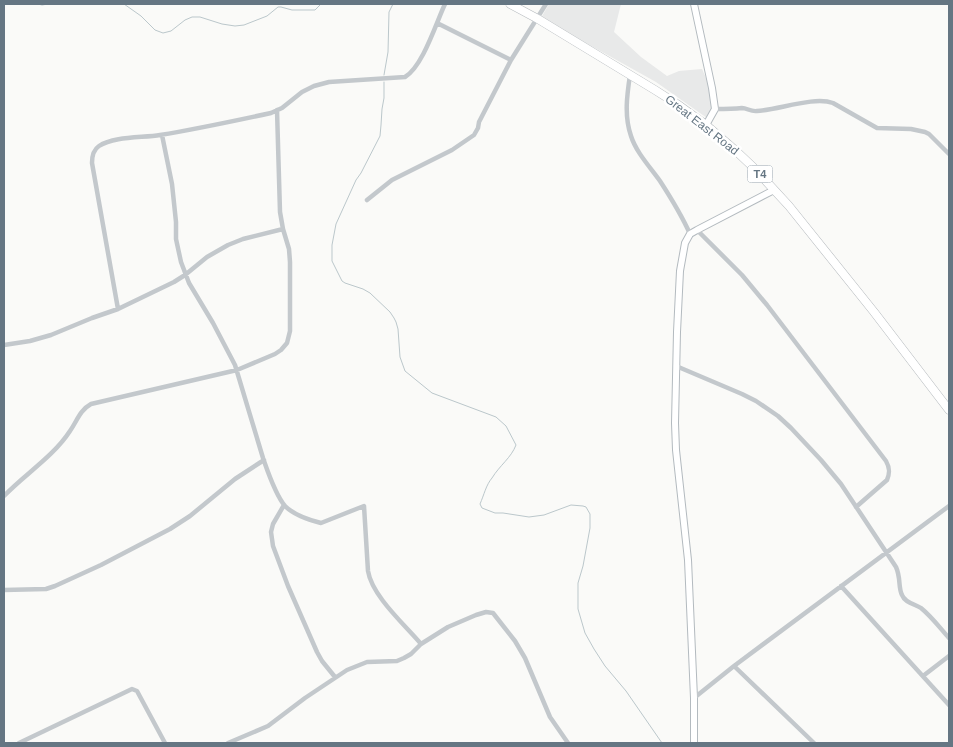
<svg xmlns="http://www.w3.org/2000/svg" width="953" height="747" viewBox="0 0 953 747" font-family="Arial,sans-serif">
<style>
.built{fill:#e8e9e9}
.lines{fill:none;stroke-linecap:round;stroke-linejoin:round}
.stream{stroke:#bbc7cb;stroke-width:1}
.secondary-casing{stroke:#b3babf;stroke-width:8}
.highway-casing{stroke:#b4b9bd;stroke-width:9}
.street{stroke:#c3c8cc;stroke-width:4.5}
.secondary{stroke:#fff;stroke-width:6}
.highway{stroke:#fff;stroke-width:8}
.labels{text-anchor:middle;dominant-baseline:central;stroke-width:5;stroke-linejoin:round;paint-order:stroke}
.shield{fill:#fff;stroke:#939fa8;stroke-width:1}
.shield-label{font-size:11px;font-weight:bold;fill:#657683}
.street-label{font-size:12px;fill:#657683;stroke:#fff}
</style>
<rect width="100%" height="100%" fill="#fafaf8"/>
<path class="built" d="M549,4H621L614,32L641,57L667,76L679,71L702,69L710,87L714,108L707,118L656,82L541,18Z"/>
<g class="lines">
<path class="stream" d="M38,4L42,5L48,4
M124,4L141,16L155,30L163,33L171,31L185,20L192,17H200L222,24L235,26L244,25L267,16L278,7H281L292,10H315L321,4
M384,75L388,52L389,12L393,4
M384,82V98L382,109L381,125L380,136L361,173L356,180L336,224L332,245V261L342,281L345,283L363,289L370,293L390,312L394,318L396,322L398,329L400,357L405,371L432,393L496,417L506,426L516,445C511,458 500,465 492,478C486,485 484,495 480,504L482,508L495,513H503L529,517L544,515L571,505L583,506L586,507L590,514V528L583,566L578,583V609L585,633L594,649L605,666L626,691L662,743"/>
<g class="secondary-casing">
<path id="secondary" d="M694,4L712,88L715,109L706,125
M694,743V698L688,560L676,450L675,423L677,332L680,271L685,243L690,234L697,230L774,190"/>
</g>
<g class="highway-casing">
<path id="highway" d="M510,4L538,19L655,90L677,104L706,125L736,151L753,167L789,206L874,312L949,410"/>
</g>
<path class="street" d="M437,23L511,60L546,4
M630,75C627,95 624,116 631,136C636,152 650,167 660,181C671,198 682,216 690,234
M715,109C724,109 733,109 742,108C747,108 751,112 757,111C778,110 814,96 833,103L877,128L911,129L925,132L929,134L949,154
M162,135L172,184L176,222V239L181,262L189,283L213,323L235,365L263,458C268,472 275,494 285,506C294,515 309,520 321,523L364,506L368,571C372,596 405,625 421,644L448,627L476,615L486,612L493,613L515,641L525,658L550,717L568,743
M367,200L392,180L452,150L474,135L478,128L479,122L511,60
M697,230L742,275L767,305L886,461C890,468 890,473 887,480L856,507
M118,309L92,163C92,157 93,150 99,146C114,136 143,138 160,135C197,129 234,121 271,113L282,108L302,92L314,86L329,82L405,77C423,66 436,23 445,4
M4,345L30,341L51,335L92,318L118,309L174,282L185,275L207,257L228,245L243,239L283,229
M676,366L742,394L756,401L778,416L791,428L821,460L841,484L896,567C901,578 898,587 902,595C905,603 915,604 921,608C932,617 940,628 949,638
M4,496C25,474 53,457 70,431C77,421 80,410 91,404L237,370L275,354L281,350L287,343L290,331V262L289,249L283,229L280,212L277,110
M284,505L273,524L271,532L273,546L288,586L317,652L322,661L335,677
M841,586L949,705
M4,590L46,589L55,586L101,565L170,529L190,516L235,479L264,460
M734,666L814,743
M923,676L949,656
M694,698L734,666L949,506
M19,743L132,689L137,691L165,743
M228,743L268,726L305,698L347,670L367,662L397,661L404,658L411,654L421,644"/>
<use href="#secondary" class="secondary"/>
<use href="#highway" class="highway"/>
</g>
<g class="labels">
<rect class="shield" x="747.5" y="165.5" width="25" height="17" rx="4"/>
<g class="shield-label">
<text x="760" y="174">T4</text>
</g>
<g class="street-label">
<text transform="translate(702 125) rotate(38)">Great East Road</text>
</g>
</g>
<rect width="953" height="747" fill="none" stroke="#657683" stroke-width="10"/>
</svg>
